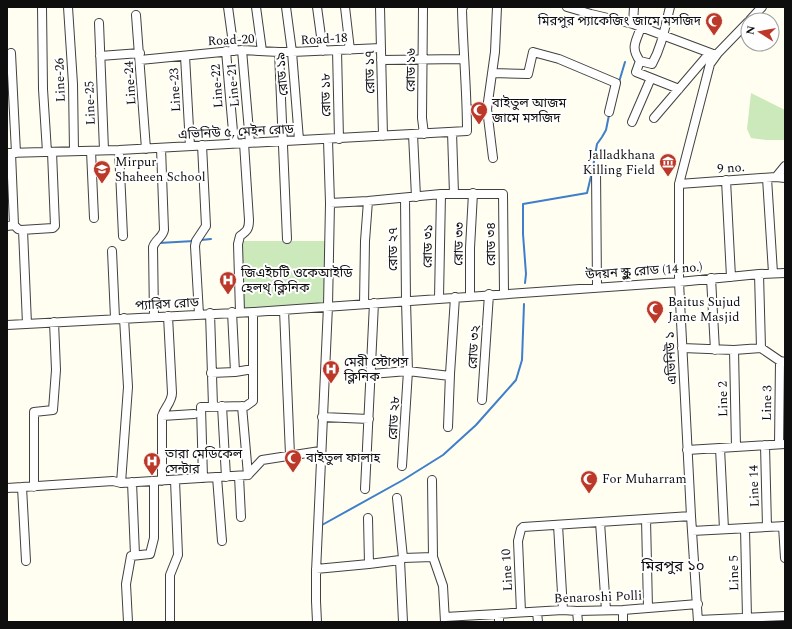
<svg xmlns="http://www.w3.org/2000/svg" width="792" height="629" viewBox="0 0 792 629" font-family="Spectral,'Noto Sans Bengali',serif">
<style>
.green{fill:#cbe9ba}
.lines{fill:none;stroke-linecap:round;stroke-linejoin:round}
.stream{stroke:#3e7ecb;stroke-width:2}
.minor-casing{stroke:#414141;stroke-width:10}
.minor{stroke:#fff;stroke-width:8}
.labels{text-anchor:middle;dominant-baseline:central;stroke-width:4;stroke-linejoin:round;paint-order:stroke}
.poi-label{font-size:13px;fill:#0e0e0e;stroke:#fff;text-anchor:start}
.street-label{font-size:13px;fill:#0e0e0e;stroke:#fff}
.quarter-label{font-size:15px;fill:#0e0e0e;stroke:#fff}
</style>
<rect width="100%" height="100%" fill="#fffef0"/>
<path class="green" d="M751,93L785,110V140H767L751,138L747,129Z
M241,241H326L323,305L246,309L242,305Z"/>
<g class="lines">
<path class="stream" d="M619,82L625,62
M593,167L597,144L602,137L606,130L609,115
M201,240L211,239
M159,243L194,241
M525,283L526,274L523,234V204L587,193L592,172
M322,525L403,480L443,455L476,425L516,380L522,360L524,304"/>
<g class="minor-casing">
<path id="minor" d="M42,7L43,89L47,152
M68,7L73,84L74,151
M228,7L234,51
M256,7L262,51
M286,7L292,52L299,140
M317,7L323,51
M345,7L350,50
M380,7L383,136
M423,7L422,118L424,134
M567,7L591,14L633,24L713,54
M670,7C665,27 662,46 652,64L640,61L636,72L679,89
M136,15L146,149
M750,20L762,7
M99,23L104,150
M633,24L634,7
M242,50L250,143
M337,50L339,139
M226,51L234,143
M11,53L16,153
M100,56L140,53
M185,56L190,146
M140,60L242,50L279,52
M381,60L463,59
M640,61C630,47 636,42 641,27
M492,73L528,74L533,52L559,59L616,83L609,112
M487,109L493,158
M467,110L487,109L495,52L497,7
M654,118L707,56L715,54
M632,122L651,78
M452,132L454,194
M413,134L416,197
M119,150L123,236
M91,151L94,218
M7,153L119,150L467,131C467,91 463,50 462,9L463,7
M11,153L14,225
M596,169L597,287
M776,177L785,166
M767,178L773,273
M726,180L731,277
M679,184L776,177L785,178
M330,203L368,201L441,194H503L504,293
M7,226L14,225L18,229L21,230L53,228L55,226L52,152
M23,230L27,324
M287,239L279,52H292L381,48
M112,251L115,318
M759,274L761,348
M711,278L715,350
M470,296V248L473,193
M439,298L441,194
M364,304L365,241L368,201
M284,310L290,455
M232,312L235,372L253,369
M240,312L238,244L240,236C247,231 249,229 249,220L244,143
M210,313L213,406
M199,314L195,246L196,241L206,226L202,145
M154,316L153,247C155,240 163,237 164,230L161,148
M7,325L253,312L679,282L759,274L785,273
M682,348L734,350L761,348L780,361L785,362
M734,350L736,447
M211,373L235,372
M371,374L408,371L450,376
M482,400L489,294
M222,406L226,477
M242,406L248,475
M162,416C165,407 172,402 172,393L168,316
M322,417L369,419
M448,427L450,374L455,297
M779,444L780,361
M765,445L767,527
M720,448L724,529
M687,450L785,444
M402,466L408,371L406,301L405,198
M248,475L262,460L320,451
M239,476L241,517
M217,477L222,541
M203,478L201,407L246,406L253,401V312
M432,480L433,557
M162,481V416L194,414
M132,482L135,555
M121,483L128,387L124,318
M22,487L26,561
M34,487V412L53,410L56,370L54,322
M7,488L113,481L121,483L248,475
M365,489L374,303
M397,498L403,558L400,560L403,622
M368,518L369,564
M646,519L648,608
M600,522L606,610
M558,525L563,610
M783,526L785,558
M745,528L747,618
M692,531L785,526
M403,558L433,557L443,586L445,622
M316,569L369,564L400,560
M623,610V622
M577,611L578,622
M521,612L518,541L521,529L523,527L691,516
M537,612L538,622
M499,614V622
M445,617L563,610L577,611L623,610L698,604
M698,620L785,616
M128,622L126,584L131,556L150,554L154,538V481
M170,622V575L178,555L175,480
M317,622L316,601V572L328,306L330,203L328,140
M698,622L691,516L679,282V184L710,64L718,53L748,22"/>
</g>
<use href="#minor" class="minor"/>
</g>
<defs>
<g id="mosque-pin" transform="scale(0.9)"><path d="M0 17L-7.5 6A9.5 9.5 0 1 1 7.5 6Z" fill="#bc3829" stroke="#fff"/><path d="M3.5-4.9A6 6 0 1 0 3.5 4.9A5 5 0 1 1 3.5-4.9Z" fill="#fff"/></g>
<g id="museum-pin" transform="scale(0.9)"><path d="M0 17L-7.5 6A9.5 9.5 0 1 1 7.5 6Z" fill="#bc3829" stroke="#fff"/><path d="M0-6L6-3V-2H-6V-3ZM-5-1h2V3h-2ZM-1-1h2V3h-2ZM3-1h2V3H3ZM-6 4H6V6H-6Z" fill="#fff"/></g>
<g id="school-pin" transform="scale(0.9)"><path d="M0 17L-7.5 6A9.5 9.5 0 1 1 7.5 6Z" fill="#bc3829" stroke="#fff"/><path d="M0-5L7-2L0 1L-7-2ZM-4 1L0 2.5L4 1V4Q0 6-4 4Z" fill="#fff"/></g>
<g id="hospital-pin" transform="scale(0.9)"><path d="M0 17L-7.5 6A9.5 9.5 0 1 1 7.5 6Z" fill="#bc3829" stroke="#fff"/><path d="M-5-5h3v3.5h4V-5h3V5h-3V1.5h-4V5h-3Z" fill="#fff"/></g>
</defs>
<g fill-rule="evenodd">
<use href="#mosque-pin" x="714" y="21"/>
<use href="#mosque-pin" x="479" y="110"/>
<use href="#museum-pin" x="668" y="162"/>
<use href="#school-pin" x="102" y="169"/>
<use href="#hospital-pin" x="228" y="280"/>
<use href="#mosque-pin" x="655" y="309"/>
<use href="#hospital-pin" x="331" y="369"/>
<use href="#mosque-pin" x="293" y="458"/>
<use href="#hospital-pin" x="152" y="461"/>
<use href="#mosque-pin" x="589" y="479"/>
</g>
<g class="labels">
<g class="poi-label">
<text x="701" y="21" text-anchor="end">মিরপুর প্যাকেজিং জামে মসজিদ</text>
<text x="492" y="103">বাইতুল আজম<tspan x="492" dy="15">জামে মসজিদ</tspan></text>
<text x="655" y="155" text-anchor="end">Jalladkhana<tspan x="655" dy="15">Killing Field</tspan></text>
<text x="115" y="162">Mirpur<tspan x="115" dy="15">Shaheen School</tspan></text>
<text x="241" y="273">জিএইচটি ওকেআইডি<tspan x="241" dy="15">হেলথ্ ক্লিনিক</tspan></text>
<text x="668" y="302">Baitus Sujud<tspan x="668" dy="15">Jame Masjid</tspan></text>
<text x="344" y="362">মেরী স্টোপস<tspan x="344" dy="15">ক্লিনিক</tspan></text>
<text x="165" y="454">তারা মেডিকেল<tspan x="165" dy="15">সেন্টার</tspan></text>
<text x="306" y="458">বাইতুল ফালাহ</text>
<text x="602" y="479">For Muharram</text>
</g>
<g class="street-label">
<text transform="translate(324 39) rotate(-3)">Road-18</text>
<text transform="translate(231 40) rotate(-3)">Road-20</text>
<text transform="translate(411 70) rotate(-89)">রোড ১৬</text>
<text transform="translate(370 72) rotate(-91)">রোড ১৭</text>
<text transform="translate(282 74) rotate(-95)">রোড ১৯</text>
<text transform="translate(60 80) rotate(-92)">Line-26</text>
<text transform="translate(130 83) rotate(-94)">Line-24</text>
<text transform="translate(233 85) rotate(-95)">Line-21</text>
<text transform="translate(217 86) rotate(-94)">Line-22</text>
<text transform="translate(175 90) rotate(-93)">Line-23</text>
<text transform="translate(326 95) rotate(-91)">রোড ১৮</text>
<text transform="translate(90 103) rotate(-92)">Line-25</text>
<text transform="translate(236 132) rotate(-3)">এভিনিউ ৫, মেইন রোড</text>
<text transform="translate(731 168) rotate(-4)">9 no.</text>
<text transform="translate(459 244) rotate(-88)">রোড ৩৩</text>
<text transform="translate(491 244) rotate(-90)">রোড ৩৪</text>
<text transform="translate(428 246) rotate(-89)">রোড ৩১</text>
<text transform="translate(393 249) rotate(-90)">রোড ২৭</text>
<text transform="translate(644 271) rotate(-4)">উদয়ন স্কুল রোড (14 no.)</text>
<text transform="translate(167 304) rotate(-3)">প্যারিস রোড</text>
<text transform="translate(474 347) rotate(-86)">রোড ৩২</text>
<text transform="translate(671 358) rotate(-93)">এভিনিউ ১</text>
<text transform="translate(723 399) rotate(-91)">Line 2</text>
<text transform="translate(767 403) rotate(-89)">Line 3</text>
<text transform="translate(394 418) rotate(-87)">রোড ২৮</text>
<text transform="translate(754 486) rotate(-92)">Line 14</text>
<text transform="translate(507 570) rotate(-93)">Line 10</text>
<text transform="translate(734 573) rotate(-91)">Line 5</text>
<text transform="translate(598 597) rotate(-2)">Benaroshi Polli</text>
</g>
<g class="quarter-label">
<text x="673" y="566">মিরপুর ১০</text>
</g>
</g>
<rect width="792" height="629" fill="none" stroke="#0e0e0e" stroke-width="16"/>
<g transform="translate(760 32) rotate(281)"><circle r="19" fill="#ffffff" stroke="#9f9f9f"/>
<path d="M0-3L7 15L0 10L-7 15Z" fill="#bc3829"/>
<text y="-6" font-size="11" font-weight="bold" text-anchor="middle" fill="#0e0e0e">N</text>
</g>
</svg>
